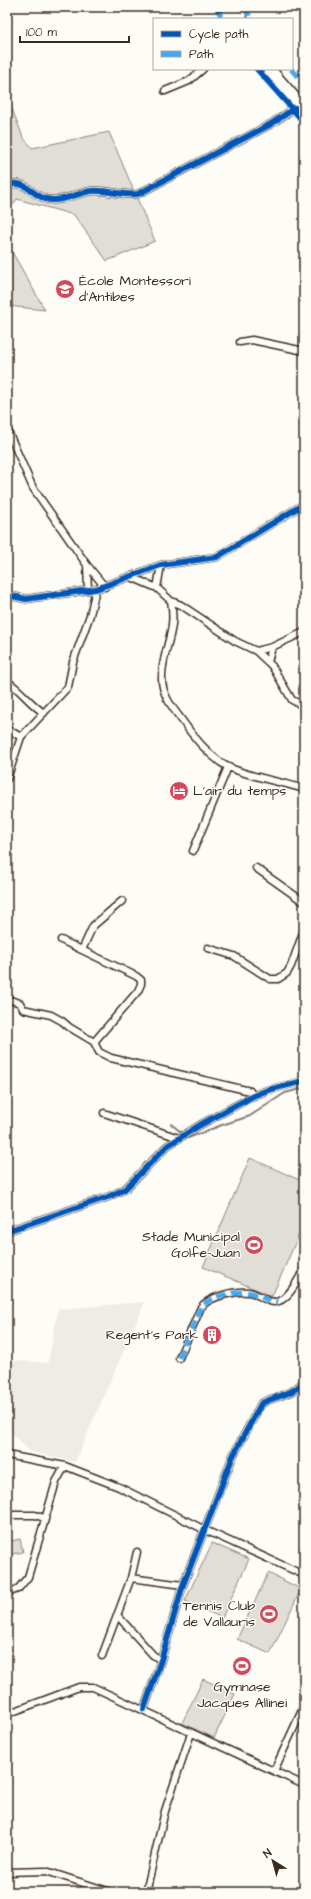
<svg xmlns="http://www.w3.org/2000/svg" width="311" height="1899" viewBox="0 0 311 1899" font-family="'Architects Daughter',sans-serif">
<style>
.built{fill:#efece7}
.green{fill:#e1ded7;stroke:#8e847a}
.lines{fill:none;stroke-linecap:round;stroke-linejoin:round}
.stream{stroke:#887d74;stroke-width:2}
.minor-casing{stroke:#3b2a1e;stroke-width:9}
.primary-casing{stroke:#3b2a1e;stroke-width:13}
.minor{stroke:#fdfcf7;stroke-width:6}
.primary{stroke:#fdfcf7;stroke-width:10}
.quiet{stroke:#3fa9f5;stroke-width:5;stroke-dasharray:10 5;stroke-linecap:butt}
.cycleway-casing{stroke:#fdfcf7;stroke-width:8}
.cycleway{stroke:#0057b8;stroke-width:6}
.labels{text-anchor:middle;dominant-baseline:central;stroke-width:3;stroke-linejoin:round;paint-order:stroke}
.poi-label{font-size:14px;fill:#3b2a1e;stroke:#fdfcf7;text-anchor:end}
</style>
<rect width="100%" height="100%" fill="#fdfcf7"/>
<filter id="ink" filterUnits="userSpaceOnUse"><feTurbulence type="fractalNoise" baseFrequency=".025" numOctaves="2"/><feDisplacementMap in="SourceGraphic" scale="8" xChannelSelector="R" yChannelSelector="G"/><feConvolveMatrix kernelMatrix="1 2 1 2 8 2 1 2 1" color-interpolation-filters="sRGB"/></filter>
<g filter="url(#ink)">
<path class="built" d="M145,1302L75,1462L31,1452L7,1429V1360L48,1363L58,1309Z"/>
<path class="green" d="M7,96L23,137L32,148L109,132L155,241L107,261L74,215L17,199L7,213Z
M7,243L45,310L7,306Z
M250,1158L304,1182V1223L272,1296L203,1267Z
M20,1539L23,1552L7,1555V1542Z
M212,1543L249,1559L222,1618L185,1601Z
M268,1573L301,1589L270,1654L237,1639Z
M203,1679L235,1694L214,1738L182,1723Z"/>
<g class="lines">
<path class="stream" d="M171,1124L181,1132
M185,1137L188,1138L222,1125L250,1116L285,1093L304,1088"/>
<g class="minor-casing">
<path id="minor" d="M220,7L225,19
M261,69L295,108L299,110
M165,91L189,81L203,69
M7,185C26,179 31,195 46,199C61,203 77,193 91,191C106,189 121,196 138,194L271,124L295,108
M240,342L252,340L304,351
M7,429L33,488L87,565L105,587
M87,565L88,590
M131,577L157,588L171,601L181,605L235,641L256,651L272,666L292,700L300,704L304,703
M157,588L161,565
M7,595L26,599L96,589L161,565L217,557L304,504
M171,601C177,632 163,647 162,676C161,693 171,706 181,719C192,735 204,750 220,762C235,774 283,782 304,789
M256,651L272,647L304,632
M268,662L272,647
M7,681C21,690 30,704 44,713
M7,729L21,737
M7,779L21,737L68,687L73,662L90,615L96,589
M193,851L228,767
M256,868L304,902
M61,940L136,976L141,980V984L138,991L94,1042
M208,948L234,956L270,979H278L287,973L291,966L304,930
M82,950L93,926L122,901
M7,999L20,1003L23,1009L51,1015L62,1021L69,1027L94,1042L99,1052L111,1058L250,1091L253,1096
M104,1113L179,1138
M7,1231L108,1197L125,1189L167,1146L200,1125L253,1096L268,1090L304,1081
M179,1358L201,1307C210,1296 240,1289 253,1293C261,1296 271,1305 279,1301C290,1297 298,1279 304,1270
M7,1455L65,1466L119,1487L205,1530L304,1575
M7,1515H35L44,1518
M131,1578L183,1585
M7,1593L18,1589L28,1577L56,1482L65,1466
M117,1615L153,1655L161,1660
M102,1656L131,1578L137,1552
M144,1709L161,1660L183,1585L233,1456L261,1404C274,1395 296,1396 304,1379
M7,1714L79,1687H93L304,1785
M274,1771L304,1706
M7,1872L46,1871L111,1892
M146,1892L165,1811L191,1733"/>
</g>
<g class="primary-casing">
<path id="primary" d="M228,7L233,19
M237,7L242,19
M270,69L304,108"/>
</g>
<use href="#minor" class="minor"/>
<use href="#primary" class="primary"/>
<path class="quiet" d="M217,7L222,19
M245,7L251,19
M291,69L304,84
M179,1358L201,1307C210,1296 238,1290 251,1293C261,1295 268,1302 278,1302"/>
<g class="cycleway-casing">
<path id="cycleway" d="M257,69L304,122
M7,185C26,179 31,195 46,199C61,203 77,193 91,191C106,189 121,196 138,194L271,124L295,108
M7,595L26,599L96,589L161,565L217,557L304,504
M7,1231L108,1197L125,1189L167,1146L200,1125L253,1096L268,1090L304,1081
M144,1709L161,1660L183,1585L233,1456L261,1404C274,1395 296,1396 304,1379"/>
</g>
<use href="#cycleway" class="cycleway"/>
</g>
</g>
<defs>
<g id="school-disc" transform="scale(1)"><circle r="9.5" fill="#d1495b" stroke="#fdfcf7"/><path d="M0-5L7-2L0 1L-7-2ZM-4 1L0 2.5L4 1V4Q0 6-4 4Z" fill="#fff"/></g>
<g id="hotel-disc" transform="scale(1)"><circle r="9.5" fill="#d1495b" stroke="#fdfcf7"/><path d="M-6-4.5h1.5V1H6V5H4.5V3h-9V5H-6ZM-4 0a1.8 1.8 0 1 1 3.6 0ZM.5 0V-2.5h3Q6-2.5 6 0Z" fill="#fff"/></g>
<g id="stadium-disc" transform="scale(1)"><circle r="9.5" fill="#d1495b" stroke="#fdfcf7"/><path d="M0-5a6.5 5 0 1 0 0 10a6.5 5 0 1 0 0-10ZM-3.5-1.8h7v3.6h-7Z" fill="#fff"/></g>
<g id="building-disc" transform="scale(1)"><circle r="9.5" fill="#d1495b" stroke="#fdfcf7"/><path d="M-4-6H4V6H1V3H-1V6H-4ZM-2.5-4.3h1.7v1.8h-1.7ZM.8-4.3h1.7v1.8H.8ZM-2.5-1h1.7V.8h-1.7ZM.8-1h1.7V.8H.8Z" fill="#fff"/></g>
</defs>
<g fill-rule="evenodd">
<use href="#school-disc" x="65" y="289"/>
<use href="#hotel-disc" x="179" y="791"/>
<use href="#stadium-disc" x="254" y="1245"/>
<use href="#building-disc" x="212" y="1335"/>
<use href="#stadium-disc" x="269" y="1614"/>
<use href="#stadium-disc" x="242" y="1666"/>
</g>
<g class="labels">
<g class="poi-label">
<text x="79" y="281" text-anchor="start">École Montessori<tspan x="79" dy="16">d'Antibes</tspan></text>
<text x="193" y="791" text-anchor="start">L'air du temps</text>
<text x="240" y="1237">Stade Municipal<tspan x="240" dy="16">Golfe-Juan</tspan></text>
<text x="198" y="1335">Regent's Park</text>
<text x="255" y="1606">Tennis Club<tspan x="255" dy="16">de Vallauris</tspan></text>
<text x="242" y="1687" text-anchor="middle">Gymnase<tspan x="242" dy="16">Jacques Allinei</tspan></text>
</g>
</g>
<rect width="311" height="1899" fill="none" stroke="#fdfcf7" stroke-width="24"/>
<rect x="12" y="12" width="287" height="1875" fill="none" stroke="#3b2a1e" stroke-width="1.5" filter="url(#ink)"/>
<rect x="153" y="18" width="140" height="52" fill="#fdfcf7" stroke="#afa8a0"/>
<rect x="161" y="31" width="20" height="6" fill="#0057b8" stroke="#afa8a0"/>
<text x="189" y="38" font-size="12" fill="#3b2a1e">Cycle path</text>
<rect x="161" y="51" width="20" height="6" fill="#3fa9f5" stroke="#afa8a0"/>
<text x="189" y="58" font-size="12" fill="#3b2a1e">Path</text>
<g transform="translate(273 1861) rotate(323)" stroke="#fdfcf7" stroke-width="3" paint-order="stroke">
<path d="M0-3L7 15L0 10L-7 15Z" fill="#3b2a1e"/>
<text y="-6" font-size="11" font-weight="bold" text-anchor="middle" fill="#3b2a1e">N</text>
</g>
<path d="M20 36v6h109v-6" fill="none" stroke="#3b2a1e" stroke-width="2"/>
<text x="26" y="36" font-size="12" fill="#3b2a1e" stroke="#fdfcf7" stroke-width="3" paint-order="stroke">100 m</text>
</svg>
